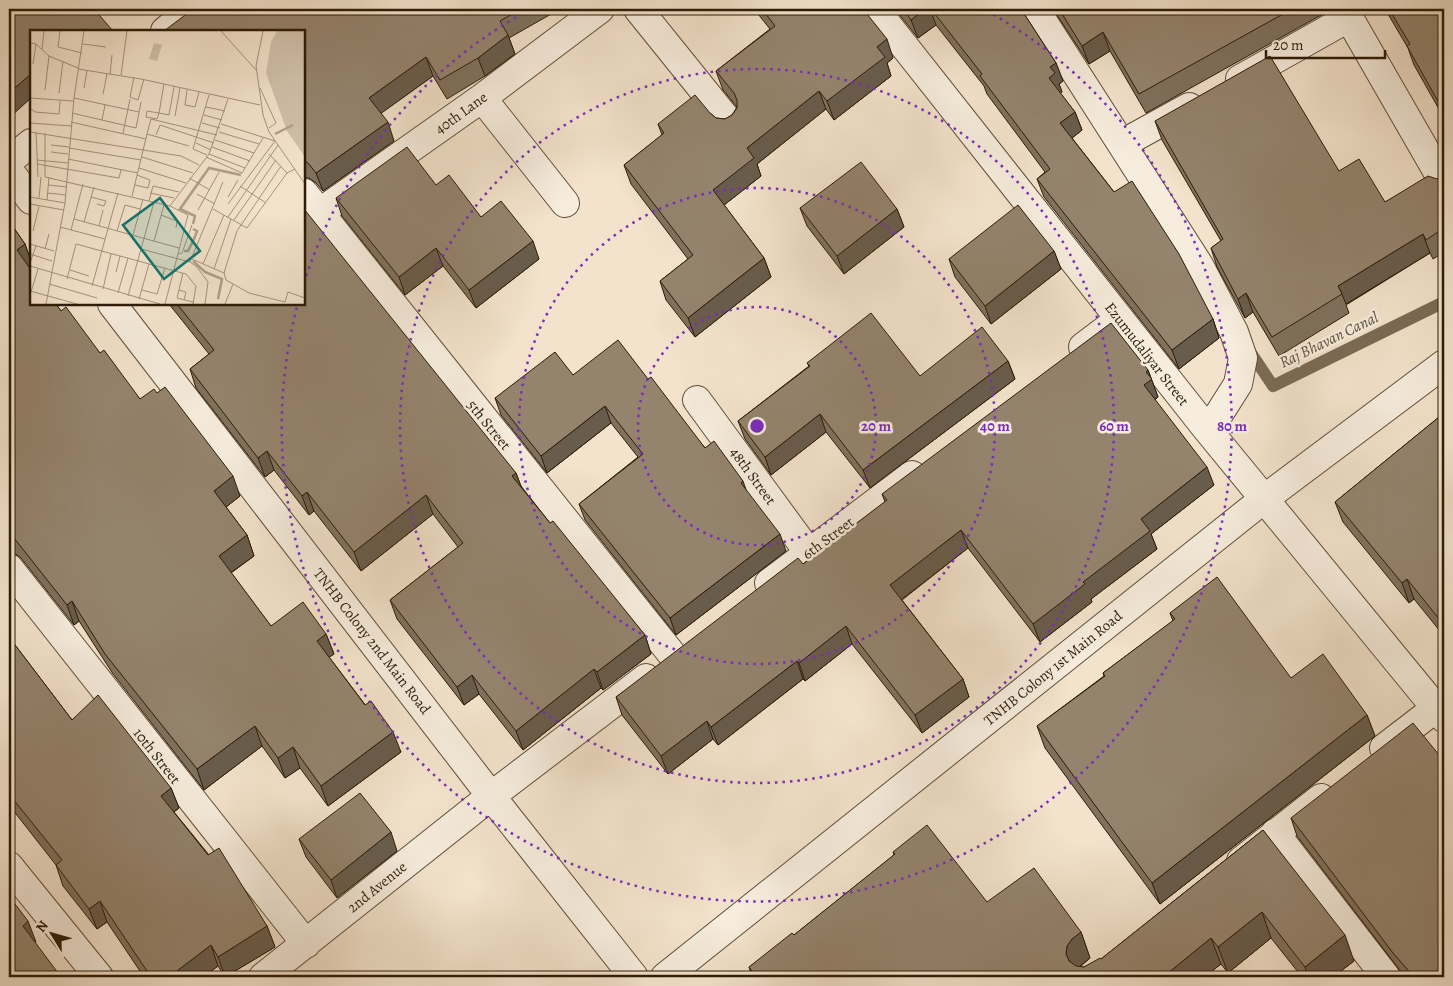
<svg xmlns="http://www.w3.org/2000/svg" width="1453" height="986" viewBox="0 0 1453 986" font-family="Alegreya,serif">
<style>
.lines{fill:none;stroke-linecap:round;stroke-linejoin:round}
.stream{stroke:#7c6b55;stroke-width:12}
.minor-casing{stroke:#5e4e38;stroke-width:30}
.minor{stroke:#f7edde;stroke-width:28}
.wall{fill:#7f715e;stroke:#2d1c07}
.shaded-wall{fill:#685c4c;stroke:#2d1c07}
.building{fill:#94836d;stroke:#2d1c07}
.ring{fill:none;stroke:#7b2cbf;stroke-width:2.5;stroke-dasharray:2.5 5}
.labels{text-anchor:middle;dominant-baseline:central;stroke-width:5;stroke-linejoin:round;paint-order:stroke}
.street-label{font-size:15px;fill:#2d1c07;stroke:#f7edde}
.water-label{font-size:16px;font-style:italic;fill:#61503b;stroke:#f7edde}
.inset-river{fill:none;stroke:#b09f89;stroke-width:2.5}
.inset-road{fill:none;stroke:#a4937d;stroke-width:1}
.view{fill:#0f766e;fill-opacity:0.15;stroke:#0f766e;stroke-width:2.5}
.inset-edge{fill:none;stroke:#2d1c07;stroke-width:2.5}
.centre{fill:#7b2cbf;stroke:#f7edde;stroke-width:2.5}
.ring-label{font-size:15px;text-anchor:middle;font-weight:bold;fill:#7b2cbf;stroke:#f7edde;stroke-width:5;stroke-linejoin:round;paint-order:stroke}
</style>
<rect width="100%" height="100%" fill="#f3e3cc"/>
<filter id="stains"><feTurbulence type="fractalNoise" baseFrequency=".004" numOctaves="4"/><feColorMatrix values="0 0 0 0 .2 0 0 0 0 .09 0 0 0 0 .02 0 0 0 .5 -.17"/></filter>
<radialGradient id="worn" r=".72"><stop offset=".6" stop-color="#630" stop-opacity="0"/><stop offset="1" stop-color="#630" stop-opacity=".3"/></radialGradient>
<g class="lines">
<path class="stream" d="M1247,347L1273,386L1444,302"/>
<g class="minor-casing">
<path id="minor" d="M638,9L729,122
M875,9L1206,428L1444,718
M1035,9L1199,265L1234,332L1243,358L1238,384L1219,414L1206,428
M1344,9L1444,183
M165,31L192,9
M1240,79L1350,17
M482,98L565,203
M1122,144L1189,107
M9,161L31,143
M9,170L31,200
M304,193L674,657
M319,213L482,98L600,9
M112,304L491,796L634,977
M1083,347L1120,319
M697,400L809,553
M9,568L306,944
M769,583L912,475
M1384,748L1444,702
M1275,833L1386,977
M1241,861L1321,798
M9,866L99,977
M263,977L491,796L646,678
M665,977L1264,499L1444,364"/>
</g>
<use href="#minor" class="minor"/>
</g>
<path class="wall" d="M193,9H560L509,38L515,54L485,76L447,99L433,76L381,113L394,141L323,191L316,183L309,178H304V31Z
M754,9H863L893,58L887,63L891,76L834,120L826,109L757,164L761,176L724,205L764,258L771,277L695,337L666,300L660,281L688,259L631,184L624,165L662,135L658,124L710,113L716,118L725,119L732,115L737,107L723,90L716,71L770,29Z
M895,9H1021L1056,63L1063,81L1059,84L1062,92L1060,93L1075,112L1082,130L1072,138L1213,319L1219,338L1179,369L1044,197L1037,179L1045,172L987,94L984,86L936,25L918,38Z
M1053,9H1321L1323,14L1146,113L1110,51L1089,64Z
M1385,9H1444V118L1414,65L1408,48Z
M1155,121L1339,171L1385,202L1437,179L1444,177V252L1433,259L1430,253L1346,305L1349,313L1279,356L1253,312L1245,318L1217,267L1211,248L1221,241L1162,140Z
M436,185L539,259L476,308L443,266L405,295L342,216L336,198Z
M800,208L897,209L904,227L844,274L807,226Z
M9,221L25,244L31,261V265L29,267L61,311L100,353L140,399L240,496L226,507L247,535L254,556L231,573L271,626L326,634L334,654L329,657L401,752L328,806L300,768L285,778L262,746L204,790L113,674L79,621L74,625L21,558L14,553H9Z
M1054,251L1061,269L991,324L955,277L949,259Z
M169,304H304L516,473L521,486L550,523L645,635L651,654L603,690L601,688L523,750L479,694L464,705L397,619L390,600L458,547L433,514L361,571L314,511L309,515L274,470L265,477L196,388L190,369L209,354Z
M1008,361L1015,379L870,488L826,432L771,475L745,439L738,421L809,366L807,363L920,376Z
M1148,370L1158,397L1155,400L1214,485L1151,534L1157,549L1091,599L1092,602L1040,642L968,548L902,600L963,679L969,697L922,733L852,644L805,681L803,679L718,745L713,739L668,774L622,715L616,697L803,564L885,502L882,494Z
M573,375L648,379L705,448L747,492L786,551L676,635L585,520L579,504L638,457L611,423L547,473L501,415L495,398Z
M1444,413V636L1414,599L1409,603L1343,522L1335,502Z
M1170,613L1291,678L1367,715L1375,736L1160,904L1045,748L1037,726L1104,676L1103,673L1173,621Z
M9,637L72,720L171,788L179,808L174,812L267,926L275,947L225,977L218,966L203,977H144L107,922L97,929L63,886L56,865L9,805Z
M1291,818L1444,977H1405L1297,836Z
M1263,830L1354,961L1333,977H1302L1271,938L1228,973L1221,964L1204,977H752L749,967L794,935L894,855L893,852L987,902L1081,932L1090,958L1080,967H1084L1101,959Z
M299,839L397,851L337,898L306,857Z"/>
<path class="shaded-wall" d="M925,9H930L936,25L918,38L911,20Z
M1103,32L1110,51L1089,64L1082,46Z
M508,35L515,54L485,76L478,58Z
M887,39L893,58L887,63L891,76L834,120L827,101L877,47Z
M426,57L433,76L376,117L369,98Z
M1056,63L1063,81L1059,84L1062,92L1055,97L1049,78L1050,67Z
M31,74V98L9,118V93Z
M819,91L826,109L757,164L761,176L719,209L713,190L747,148Z
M1075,112L1082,130L1067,142L1060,123Z
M388,122L394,141L323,191L316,173Z
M897,209L904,227L844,274L837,256Z
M1423,234L1430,253L1346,304L1342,294L1338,286Z
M533,241L539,259L476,308L469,290Z
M25,244L31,261V265L24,270L17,250Z
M436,248L443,266L405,295L399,277Z
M1054,251L1061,269L991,324L985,306Z
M764,258L771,277L695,337L688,318Z
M1246,293L1253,312L1245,318L1238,299Z
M1213,319L1219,338L1179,369L1172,350Z
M1008,361L1015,379L870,488L863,470Z
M1148,370L1158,397L1150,403L1144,385L1146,372Z
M605,406L611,423L547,473L541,456Z
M820,414L826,432L771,475L765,457Z
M267,451L274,470L265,477L258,458Z
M1207,467L1214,485L1151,534L1157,549L1091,599L1092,602L1040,642L1033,624L1083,582L1141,519Z
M516,473L523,492L512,476Z
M233,476L240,496L221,511L214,491Z
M743,481L749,498L741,483Z
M307,492L314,511L309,515L302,496Z
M426,495L433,514L361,571L354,552Z
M961,530L968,548L897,603L890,585Z
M780,534L786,551L676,635L670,618Z
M247,535L254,556L226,576L219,556Z
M1407,579L1414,599L1409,603L1402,583Z
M72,601L79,621L74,625L67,605Z
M846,626L852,644L805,681L799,663Z
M326,634L334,654L324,661L317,641Z
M645,635L651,654L603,690L597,672Z
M797,661L803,679L718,745L711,727Z
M594,669L601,688L523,750L516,731Z
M472,675L479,694L464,705L457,687Z
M963,679L969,697L922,733L915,715Z
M1367,715L1375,736L1160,904L1152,883Z
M707,721L713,739L668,774L661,756Z
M255,726L262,746L204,790L197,769Z
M393,732L401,752L328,806L321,786Z
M293,747L300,768L285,778L278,758Z
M171,788L179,808L168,816L161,796Z
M391,832L397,851L337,898L331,880Z
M100,901L107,922L97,929L89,909Z
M1262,912L1271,938L1228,973L1218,947Z
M28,921L36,942L30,946L23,926Z
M267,926L275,947L225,977L218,957Z
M1081,932L1090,958L1081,965L1076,972V977L1066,954L1067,946L1072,939Z
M1345,935L1354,961L1333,977H1308L1305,967Z
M1211,938L1221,964L1204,977H1163Z
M211,945L218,966L203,977H169Z"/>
<path class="building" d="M9,9H94L113,31H31V74L9,93Z
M193,9H521L500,21L508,35L478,58L440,80L426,57L369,98L388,122L316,173L309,164L304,160V31H164Z
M762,9H863L887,39L877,47L885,57L827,101L819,91L747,148L754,158L713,190L764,258L688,318L660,281L693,255L624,165L664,133L658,124L695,95L710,113L716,118L725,119L732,115L737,108V100L734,93L716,71L775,26Z
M903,9H925L911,20Z
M931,9H1021L1056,63L1050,67L1055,73L1049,78L1075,112L1060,123L1114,192L1132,181L1179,254L1213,319L1172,350L1037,179L1050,169L980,76L982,74Z
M1059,9H1292L1139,94L1103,32L1082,46Z
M1389,9H1444V112L1407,46L1410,44Z
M1270,56L1339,171L1359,159L1385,202L1428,176L1437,179L1444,177V228L1426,240L1423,234L1338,286L1342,294L1272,337L1246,293L1238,299L1211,248L1223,239L1155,121Z
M407,147L436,185L449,175L481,217L501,201L533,241L469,290L436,248L399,277L336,198Z
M861,162L897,209L837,256L800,208Z
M1018,205L1054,251L985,306L949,259Z
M304,209L516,473L512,476L550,523L553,521L645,635L597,672L594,669L516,731L472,675L457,687L390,600L463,543L426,495L354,552L307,492L302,496L267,451L258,458L190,369L214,350L177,304H304Z
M9,221L25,244L17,250L31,270V304H56L61,311L66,307L100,353L104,350L140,399L154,389L157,393L165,387L233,476L214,491L247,535L219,556L271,626L303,602L326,634L317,641L365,705L371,701L393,732L321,786L293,747L278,758L255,726L197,769L105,654L72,601L67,605L14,538L9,534Z
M871,313L920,376L982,327L1008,361L863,470L820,414L765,457L738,421L810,366L807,363Z
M1111,323L1148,370L1146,372L1152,379L1144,385L1207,467L1141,519L1150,531L1083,582L1085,584L1033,624L961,530L890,585L963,679L915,715L846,626L799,663L797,661L711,727L707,721L661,756L616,697L798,558L803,564L887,500L882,494Z
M618,340L648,379L651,377L705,448L714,441L743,481L741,483L780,534L670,618L579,504L643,454L605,406L541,456L495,398L555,352L573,375Z
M1444,413V625L1407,579L1402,583L1335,502Z
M1217,577L1291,678L1323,654L1367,715L1152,883L1037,726L1105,676L1103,673L1175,619L1170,613Z
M9,637L72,720L98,695L171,788L161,796L208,855L219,848L267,926L218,957L211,945L169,977H151L100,901L89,909L56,865L62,860L9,794Z
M1413,723L1444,761V977H1414L1393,953L1291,818Z
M360,793L391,832L331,880L299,839Z
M927,825L987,902L1034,868L1081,932L1072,939L1067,946L1066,954L1069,961L1076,966L1084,967L1100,958L1101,959L1263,830L1345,935L1305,967L1262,912L1218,947L1211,938L1163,977H756L749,967L792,933L794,935L895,854L893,852Z
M9,896L28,921L23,926L61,977H9Z"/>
<g class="ring">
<circle cx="757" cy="426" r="119"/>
<circle cx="757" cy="426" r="238"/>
<circle cx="757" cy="426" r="357"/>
<path d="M304 283A475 475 0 0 1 527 11M987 11A475 475 0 1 1 297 307"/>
</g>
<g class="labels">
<g class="street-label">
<text transform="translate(461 113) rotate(-36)">40th Lane</text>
<text transform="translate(1147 354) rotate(52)">Ezumudaliyar Street</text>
<text transform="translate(489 425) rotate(51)">5th Street</text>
<text transform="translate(753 476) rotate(54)">48th Street</text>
<text transform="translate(828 538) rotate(-37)">6th Street</text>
<text transform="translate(372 641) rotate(52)">TNHB Colony 2nd Main Road</text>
<text transform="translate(1053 668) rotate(-39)">TNHB Colony 1st Main Road</text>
<text transform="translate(157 756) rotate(52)">10th Street</text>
<text transform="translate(377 887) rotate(-39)">2nd Avenue</text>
</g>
<g class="water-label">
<text transform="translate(1329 340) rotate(-26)">Raj Bhavan Canal</text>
</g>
</g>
<g transform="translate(30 30)">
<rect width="275" height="275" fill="#f3e3cc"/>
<path d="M247,1H275V127L257,101L236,43L241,12ZM124,13L132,15L127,31L119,29Z" fill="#d1c1ab"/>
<path class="inset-river" d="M245,104L263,95M163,194L165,186L150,179L179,138L211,145M154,221H158L164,209L167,201L163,199M163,231L175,242L192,249L188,269"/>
<path class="inset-road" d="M30,1L28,17L52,23M191,1L226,40M233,1L226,36L233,85L239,102L275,154M0,13L6,14L19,26L48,38M53,14L76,17M12,19L14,1M3,34L6,14M48,39L111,49L230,75M80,44L82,25M91,45L97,1M104,47L100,67L108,70L114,49M134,54L129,83L117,81L116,87L127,89L129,83L139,85L144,57M54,58L57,41M230,58L246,93L239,98M15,60L19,26M157,60L155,75L165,77L169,62M29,63L33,31M73,64L77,44M0,68L43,71M44,68L109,82M176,77L195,81M0,78L5,82L29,84L30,71M42,83L106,98L111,72M174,85L192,90M145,86L150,58M72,90L75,75M41,92L116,109M0,93L41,96M172,93L190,98M191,94L245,111M0,102L151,126L169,135M6,102L8,147M189,102L229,114M15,103V147L140,176L158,185L135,274M93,103L100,69M117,104L121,89L187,105M126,105L130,95L184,113M185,110L224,123M166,113L181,120M21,115L39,117M182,117L220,131M39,118L111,130M21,122L38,124M179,124L215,138M239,124L257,143L265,139M177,125L163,119L179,65M112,127L163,143M176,127L212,143L233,108M38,129L108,143M7,130L38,133M7,134L89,148L91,140M109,138L156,153M159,148L180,160M18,155L37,157M105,155L118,158L120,150L107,145M210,156L236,173M17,163L36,165M120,163L144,168M167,164L185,174M102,166L117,104L159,116M0,167L35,173M61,167L76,171L74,176L67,174M198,167L208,150M9,168L11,147M17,170L19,147M119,171L123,156L149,162M0,174L34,180M198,174L245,111M140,176L179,124L198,69M183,179L217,198L257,143M168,180L189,142M131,185L147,191L146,198M198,187L248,115M44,189L149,218M204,190L246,130M54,192L64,157M69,196L73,180M30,197L75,209M41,200L53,154M3,201L9,176M87,201L95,175L110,179M103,205L113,169M124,211L134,175M0,214L24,221M15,219L19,204M111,219L160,232L167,237L178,252L175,274M0,224L22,231M148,224L152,223L162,195M162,229L194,243M160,232L193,152M0,233L6,216M173,234L194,185M0,236L130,274M184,239L201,189M40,240L59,246M86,242L90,226M153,243L147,268L163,272M194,243L207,201L251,136M194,243L196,250L219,263L255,272M37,249L46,214L156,244L166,256L163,274M19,254L67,268M62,256L88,163M73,259L81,224M112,260L127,264L135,238M149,260L156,262L154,270M0,261L47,274M1,262L8,239M88,263L98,228M98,266L124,172M109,269L119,234M255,272L258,262L275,268M16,274L35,173L44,68L54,1M195,274L203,254"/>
<path class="view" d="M130,168L170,221L134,249L93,195Z"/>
<rect width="275" height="275" class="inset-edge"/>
</g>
<circle cx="757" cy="426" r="8" class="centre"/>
<g class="ring-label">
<text x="876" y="431">20 m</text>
<text x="995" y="431">40 m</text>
<text x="1114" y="431">60 m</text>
<text x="1232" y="431">80 m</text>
</g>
<rect width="1453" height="986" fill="none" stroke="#f3e3cc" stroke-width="30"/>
<rect x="10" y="10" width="1433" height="966" fill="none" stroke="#2d1c07" stroke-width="2.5"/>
<rect x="15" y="15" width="1423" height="956" fill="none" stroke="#2d1c07"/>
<g transform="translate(52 934) rotate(307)" stroke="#f7edde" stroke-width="4" paint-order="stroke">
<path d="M0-4L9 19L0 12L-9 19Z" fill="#2d1c07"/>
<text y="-8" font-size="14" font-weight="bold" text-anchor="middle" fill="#2d1c07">N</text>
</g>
<path d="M1266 50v8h119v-8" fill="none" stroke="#2d1c07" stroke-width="2.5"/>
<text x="1273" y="50" font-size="15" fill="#2d1c07" stroke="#f7edde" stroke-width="4" paint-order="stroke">20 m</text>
<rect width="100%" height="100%" filter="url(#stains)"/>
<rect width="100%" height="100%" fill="url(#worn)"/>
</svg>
